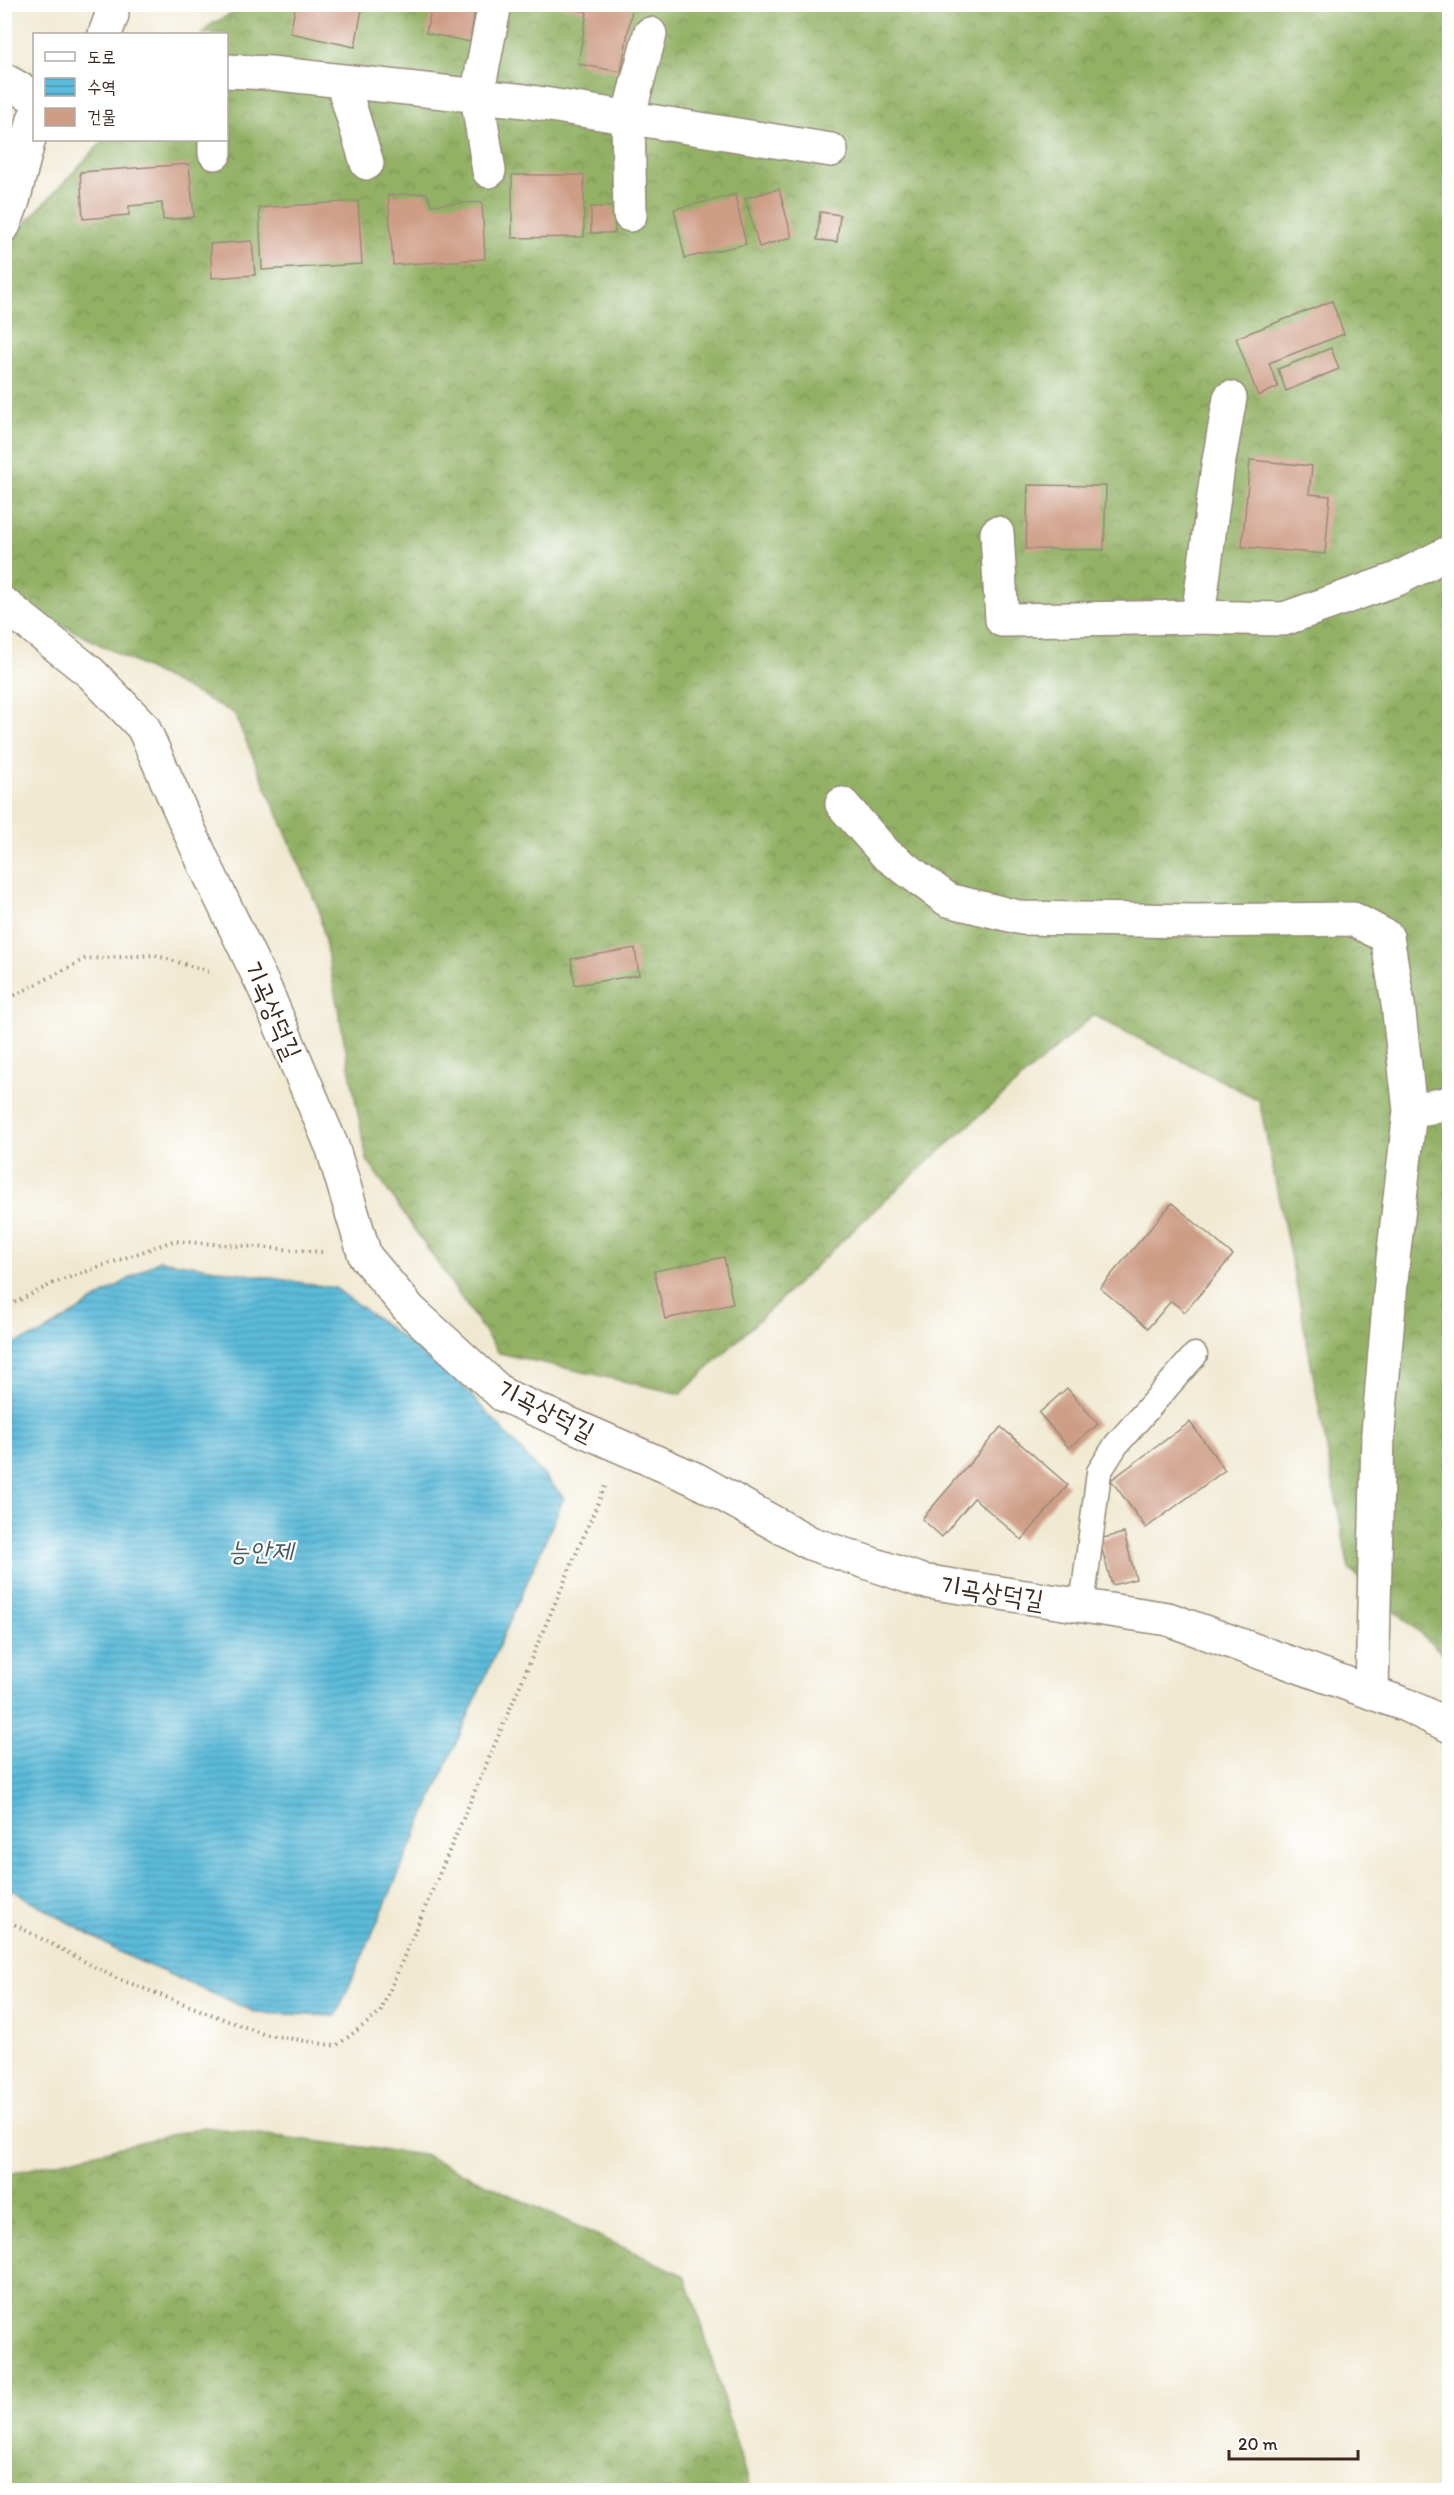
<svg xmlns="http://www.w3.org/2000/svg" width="1454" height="2495" viewBox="0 0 1454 2495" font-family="Itim,'Poor Story',sans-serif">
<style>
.forest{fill:url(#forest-crowns);stroke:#666e42;stroke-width:1.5}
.water{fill:url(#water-rules);stroke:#4c727c;stroke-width:1.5}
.building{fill:#ce9d86}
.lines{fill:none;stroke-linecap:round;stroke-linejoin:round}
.lane-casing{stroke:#968a78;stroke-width:27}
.street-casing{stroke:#968a78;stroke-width:36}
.path{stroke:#968a78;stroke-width:4;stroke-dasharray:1.5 4.5;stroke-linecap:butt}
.lane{stroke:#fff;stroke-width:24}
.street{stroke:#fff;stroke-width:33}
.labels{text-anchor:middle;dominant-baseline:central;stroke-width:4.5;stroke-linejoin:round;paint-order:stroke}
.street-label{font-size:26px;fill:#3b2a1e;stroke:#fff}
.water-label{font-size:27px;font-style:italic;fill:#475d60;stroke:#fff}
</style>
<defs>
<pattern id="forest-crowns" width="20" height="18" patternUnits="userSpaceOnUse" patternTransform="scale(1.5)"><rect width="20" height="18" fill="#92b165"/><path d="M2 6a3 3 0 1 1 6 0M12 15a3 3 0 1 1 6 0" fill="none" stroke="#789053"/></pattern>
<pattern id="water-rules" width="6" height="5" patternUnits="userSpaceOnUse" patternTransform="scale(1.5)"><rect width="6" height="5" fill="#5cbbda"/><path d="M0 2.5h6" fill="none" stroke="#4d98b0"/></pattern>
</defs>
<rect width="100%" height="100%" fill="#fff"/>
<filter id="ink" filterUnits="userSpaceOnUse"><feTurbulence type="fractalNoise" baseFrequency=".0167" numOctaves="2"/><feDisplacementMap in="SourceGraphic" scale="12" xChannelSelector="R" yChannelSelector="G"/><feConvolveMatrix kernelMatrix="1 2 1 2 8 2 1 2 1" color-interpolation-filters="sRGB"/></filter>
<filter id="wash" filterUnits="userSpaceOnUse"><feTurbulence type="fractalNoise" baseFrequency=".008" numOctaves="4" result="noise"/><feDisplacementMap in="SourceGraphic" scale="24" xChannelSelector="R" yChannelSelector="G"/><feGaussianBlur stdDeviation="1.35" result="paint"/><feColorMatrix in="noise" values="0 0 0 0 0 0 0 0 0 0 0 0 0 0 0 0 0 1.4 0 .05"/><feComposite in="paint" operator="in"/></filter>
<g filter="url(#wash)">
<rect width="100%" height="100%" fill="#f0e9d1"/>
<path class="forest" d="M248,5H1449V1659L1349,1569L1300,1304L1259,1100L1093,1015L886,1199L681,1394L499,1353L367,1160L319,910L234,713L13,600L5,584L4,268L18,231L104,140H226V34H202L210,25Z
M204,2127L424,2155L685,2276L702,2325L750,2490H5V2175Z"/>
<path class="water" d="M159,1260L335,1288L453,1375L564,1498L336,2016L257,2013L123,1954L5,1886V1346L39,1335Z"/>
<g id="blocks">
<path class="building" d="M296,4H363L355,47L290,33Z
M432,4H476L470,42L426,33Z
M553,4H633L621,72L578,64L587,12Z
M189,164L194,217L163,220L162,203L129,206V215L83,219L80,172Z
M512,175H584V237L512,238Z
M779,189L792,237L759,247L745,198Z
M427,193L432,205L482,202L485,259L393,265L388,195Z
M735,195L746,244L685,258L674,209Z
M358,201L362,264L262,270L259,208Z
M591,207H614L615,233H591Z
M820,212L840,215L837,242L817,240Z
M252,241L255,275L212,278L210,244Z
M1332,301L1344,334L1269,363L1278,387L1258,396L1236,338Z
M1331,348L1339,369L1286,391L1278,369Z
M1250,460L1312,466L1309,494L1330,496L1325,554L1242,547Z
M1028,485L1106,486L1104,550L1026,549Z
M635,948L639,975L575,985L571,959Z
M1172,1203L1233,1255L1185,1312L1171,1301L1148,1328L1100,1288Z
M724,1257L733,1304L665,1319L654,1271Z
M1067,1388L1098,1424L1069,1448L1039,1413Z
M1190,1422L1225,1470L1146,1528L1111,1480Z
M1001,1427L1068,1485L1022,1540L974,1498L942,1537L922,1519Z
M1124,1533L1136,1579L1112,1585L1099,1539Z"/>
</g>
</g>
<g filter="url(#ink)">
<use href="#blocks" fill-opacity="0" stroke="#968a78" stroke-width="1.5"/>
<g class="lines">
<g class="lane-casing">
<path id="lane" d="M1082,1606L1099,1472L1116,1445L1195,1355"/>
</g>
<g class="street-casing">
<path id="street" d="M105,34L112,15L110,4
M226,71L270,73L525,101L831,150
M4,80L34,97
M342,81L367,163
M215,140V153
M489,171L477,96L495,4
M630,215L628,118L650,34
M4,225L13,201L34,119
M997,533L1002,620L1198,617L1284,619L1397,579L1450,552
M4,604L91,673L143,727L203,861L265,989L333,1149L365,1256L410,1310L503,1395L695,1479L810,1543L922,1581L1168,1619L1406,1705L1450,1726
M1198,617L1218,466L1230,398
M842,804L886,854L948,900L1022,918L1193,921L1353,919L1387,937L1398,1004L1410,1111
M1372,1693L1378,1433L1393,1259L1410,1111L1450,1103"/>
</g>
<path class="path" d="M4,1001L85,959L154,955L213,973
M4,1308L54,1283L173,1241L323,1252
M4,1919L116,1978L263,2034L336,2046L380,2013L606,1484"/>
<use href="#lane" class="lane"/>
<use href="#street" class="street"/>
</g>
</g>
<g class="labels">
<g class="street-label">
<text transform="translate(273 1010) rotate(66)">기곡상덕길</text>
<text transform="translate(546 1410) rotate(27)">기곡상덕길</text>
<text transform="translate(992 1592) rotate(9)">기곡상덕길</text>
</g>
<g class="water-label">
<text x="260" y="1550">능안제</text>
</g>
</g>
<rect width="1454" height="2495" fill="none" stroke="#fff" stroke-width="24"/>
<rect x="33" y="33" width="195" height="108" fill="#ffffff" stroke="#b1aaa5" stroke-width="1.5"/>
<rect x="45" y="52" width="30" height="9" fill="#ffffff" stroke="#b1aaa5" stroke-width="1.5"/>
<text x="87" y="63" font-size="18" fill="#3b2a1e">도로</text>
<rect x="45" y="78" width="30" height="18" fill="url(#water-rules)" stroke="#b1aaa5" stroke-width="1.5"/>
<text x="87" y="93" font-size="18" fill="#3b2a1e">수역</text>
<rect x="45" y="108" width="30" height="18" fill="#ce9d86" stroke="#b1aaa5" stroke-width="1.5"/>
<text x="87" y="123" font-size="18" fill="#3b2a1e">건물</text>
<path d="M1229 2450v9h129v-9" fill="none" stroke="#3b2a1e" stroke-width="3"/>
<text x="1238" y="2450" font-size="18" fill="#3b2a1e" stroke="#ffffff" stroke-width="4.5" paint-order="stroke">20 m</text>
</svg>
